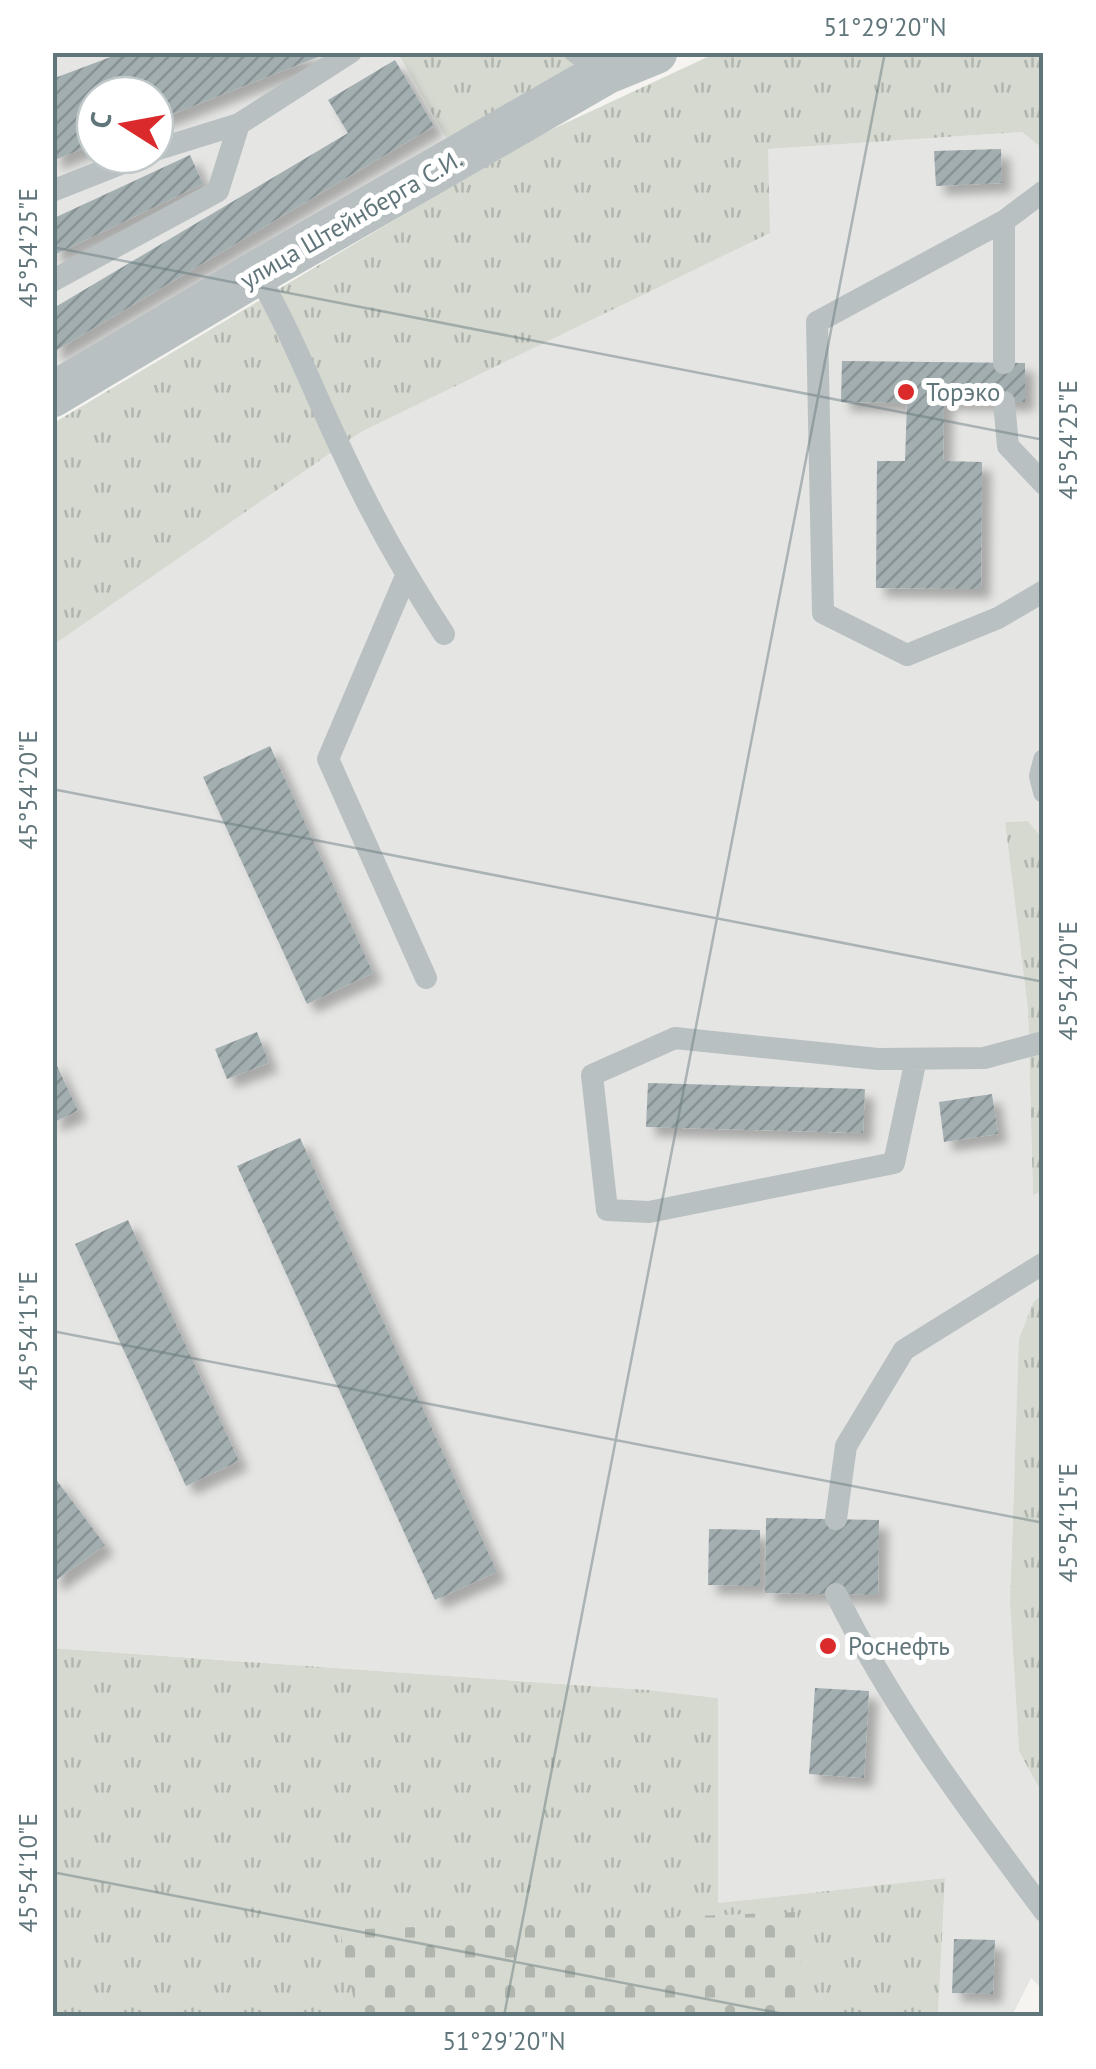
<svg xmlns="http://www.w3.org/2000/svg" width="1096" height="2069" viewBox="0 0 1096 2069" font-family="'PT Sans',sans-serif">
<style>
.built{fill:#e5e5e4;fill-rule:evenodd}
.grass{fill:url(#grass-tufts)}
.cemetery{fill:url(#cemetery-stones)}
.building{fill:url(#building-hatch);filter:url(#shadow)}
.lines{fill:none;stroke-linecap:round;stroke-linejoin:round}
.service{stroke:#b9c0c1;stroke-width:22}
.minor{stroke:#b9c0c1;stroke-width:45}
.ticks{fill:none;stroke:#61767b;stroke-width:2.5;stroke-opacity:0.45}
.poi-dot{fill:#db2a2c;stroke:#fff;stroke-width:4}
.labels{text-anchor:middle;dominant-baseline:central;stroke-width:10;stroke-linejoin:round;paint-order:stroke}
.street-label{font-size:25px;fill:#61767b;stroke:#fff}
.poi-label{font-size:25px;fill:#61767b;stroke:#fff;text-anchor:start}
.neatline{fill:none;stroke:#61767b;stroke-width:4}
.ticks-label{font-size:25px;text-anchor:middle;fill:#61767b}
</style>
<defs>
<pattern id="grass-tufts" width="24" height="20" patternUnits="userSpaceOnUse" patternTransform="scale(2.5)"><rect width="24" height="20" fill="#d5d9d0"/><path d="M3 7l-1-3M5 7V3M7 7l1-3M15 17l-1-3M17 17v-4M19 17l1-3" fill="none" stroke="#b0b5ae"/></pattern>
<pattern id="cemetery-stones" width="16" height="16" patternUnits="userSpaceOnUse" patternTransform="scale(2.5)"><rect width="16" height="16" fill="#d5d9d0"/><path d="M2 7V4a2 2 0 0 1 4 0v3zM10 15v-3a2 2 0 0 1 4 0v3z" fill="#b0b5ae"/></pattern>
<pattern id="building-hatch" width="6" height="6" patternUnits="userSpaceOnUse" patternTransform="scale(2.5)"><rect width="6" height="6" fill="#a3aeb0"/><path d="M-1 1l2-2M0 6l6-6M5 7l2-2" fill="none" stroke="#889294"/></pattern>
<filter id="shadow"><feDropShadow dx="9" dy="9" stdDeviation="5" flood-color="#0004"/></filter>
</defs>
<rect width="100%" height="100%" fill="#f5f4f1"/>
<path class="built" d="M52,53H398L446,138L53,372ZM95,95H155V155H95Z
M1022,132L1043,149V839L1028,821L1005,822L1028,1010L1033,1194L1044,1190L1043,1293L1033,1303L1014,1478L1010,1602L1019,1751L1043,1795L1044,1991L1031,1978L1012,2016H938L945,1878L718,1903V1698L648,1690L53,1648L52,645L361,432L769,233L767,149Z"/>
<path class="grass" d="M398,53H600L446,138Z
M716,53H1043V149L1022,132L768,149L770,233L361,432L53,645L52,424L527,141Z
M1028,821L1043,839L1044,1190L1033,1195L1028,1010L1005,822Z
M1043,1293V1795L1019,1751L1010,1602L1019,1339L1033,1303Z
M52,1648L648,1690L718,1698V1903L945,1878L938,2016H53Z"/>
<path class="cemetery" d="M797,1912L805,2016H357L340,1930Z"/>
<path class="building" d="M124,52H328V53L155,121V95H95V144L52,161V79Z
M395,60L434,126L52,353V309L348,133L328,100Z
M1001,149L1002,183L936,186L934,151Z
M190,155L203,184L52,256V219Z
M842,361L1025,363V402L944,401L943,461L982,462L981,589L876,588L877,461H905L907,403L841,402Z
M270,746L373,973L307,1004L203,777Z
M257,1032L269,1063L227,1079L215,1049Z
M52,1055L78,1111L52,1123Z
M648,1083L865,1089L863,1133L646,1127Z
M992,1094L998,1134L944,1142L939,1102Z
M300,1138L497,1572L435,1600L237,1166Z
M128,1220L239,1461L186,1486L75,1244Z
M52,1474L105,1545L54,1582L52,1580Z
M766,1518L879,1520L878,1595L765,1593Z
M709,1529L760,1530V1586L708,1585Z
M815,1688L869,1691L864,1778L809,1774Z
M954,1939L995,1940L993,1994L952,1993Z"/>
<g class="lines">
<path class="service" d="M575,52L606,72
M155,150L239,124L351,52
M52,191L143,155
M1004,221L817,322L823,613L907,655L998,618L1044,591
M257,273C291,331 314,393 343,453C372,516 406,576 444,634
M52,281L218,191L239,124
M1004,363V221L1044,191
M1004,402L1008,446L1044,484
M406,576L328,759L426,978
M1044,760L1040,776L1044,792
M916,1059L894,1163L649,1212L607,1210L592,1075L675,1038L878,1059L984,1058L1044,1042
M836,1519L846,1446L904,1350L1044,1263
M836,1594C892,1708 969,1810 1044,1911"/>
<path class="minor" d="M52,395L257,273L606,72L655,52"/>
</g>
<path class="ticks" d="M52,247L1044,440M52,789L1044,982M52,1331L1044,1523M52,1872L794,2016M504,2016L885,52"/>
<g class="poi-dot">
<circle cx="906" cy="392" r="10"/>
<circle cx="828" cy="1646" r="10"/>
</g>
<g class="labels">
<g class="street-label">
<text transform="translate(351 219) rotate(-30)">улица Штейнберга С.И.</text>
</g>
<g class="poi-label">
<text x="926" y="392">Торэко</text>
<text x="848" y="1646">Роснефть</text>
</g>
</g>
<rect width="1096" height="2069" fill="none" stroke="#ffffff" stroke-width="110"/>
<g transform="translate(125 125) rotate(281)"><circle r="48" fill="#ffffff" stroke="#c0c8ca" stroke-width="2.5"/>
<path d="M0-8L18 38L0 25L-18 38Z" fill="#db2a2c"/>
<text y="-15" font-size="28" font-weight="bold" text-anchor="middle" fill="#61767b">С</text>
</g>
<rect x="55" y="55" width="986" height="1959" class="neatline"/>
<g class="ticks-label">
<text x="885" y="36">51°29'20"N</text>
<text transform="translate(28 248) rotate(-90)" y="9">45°54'25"E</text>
<text transform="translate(1068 440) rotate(-90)" y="9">45°54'25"E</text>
<text transform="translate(28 790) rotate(-90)" y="9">45°54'20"E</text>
<text transform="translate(1068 981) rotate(-90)" y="9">45°54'20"E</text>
<text transform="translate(28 1331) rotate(-90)" y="9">45°54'15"E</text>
<text transform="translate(1068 1523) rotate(-90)" y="9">45°54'15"E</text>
<text transform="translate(28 1873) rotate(-90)" y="9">45°54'10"E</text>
<text x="504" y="2050">51°29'20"N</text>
</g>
</svg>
